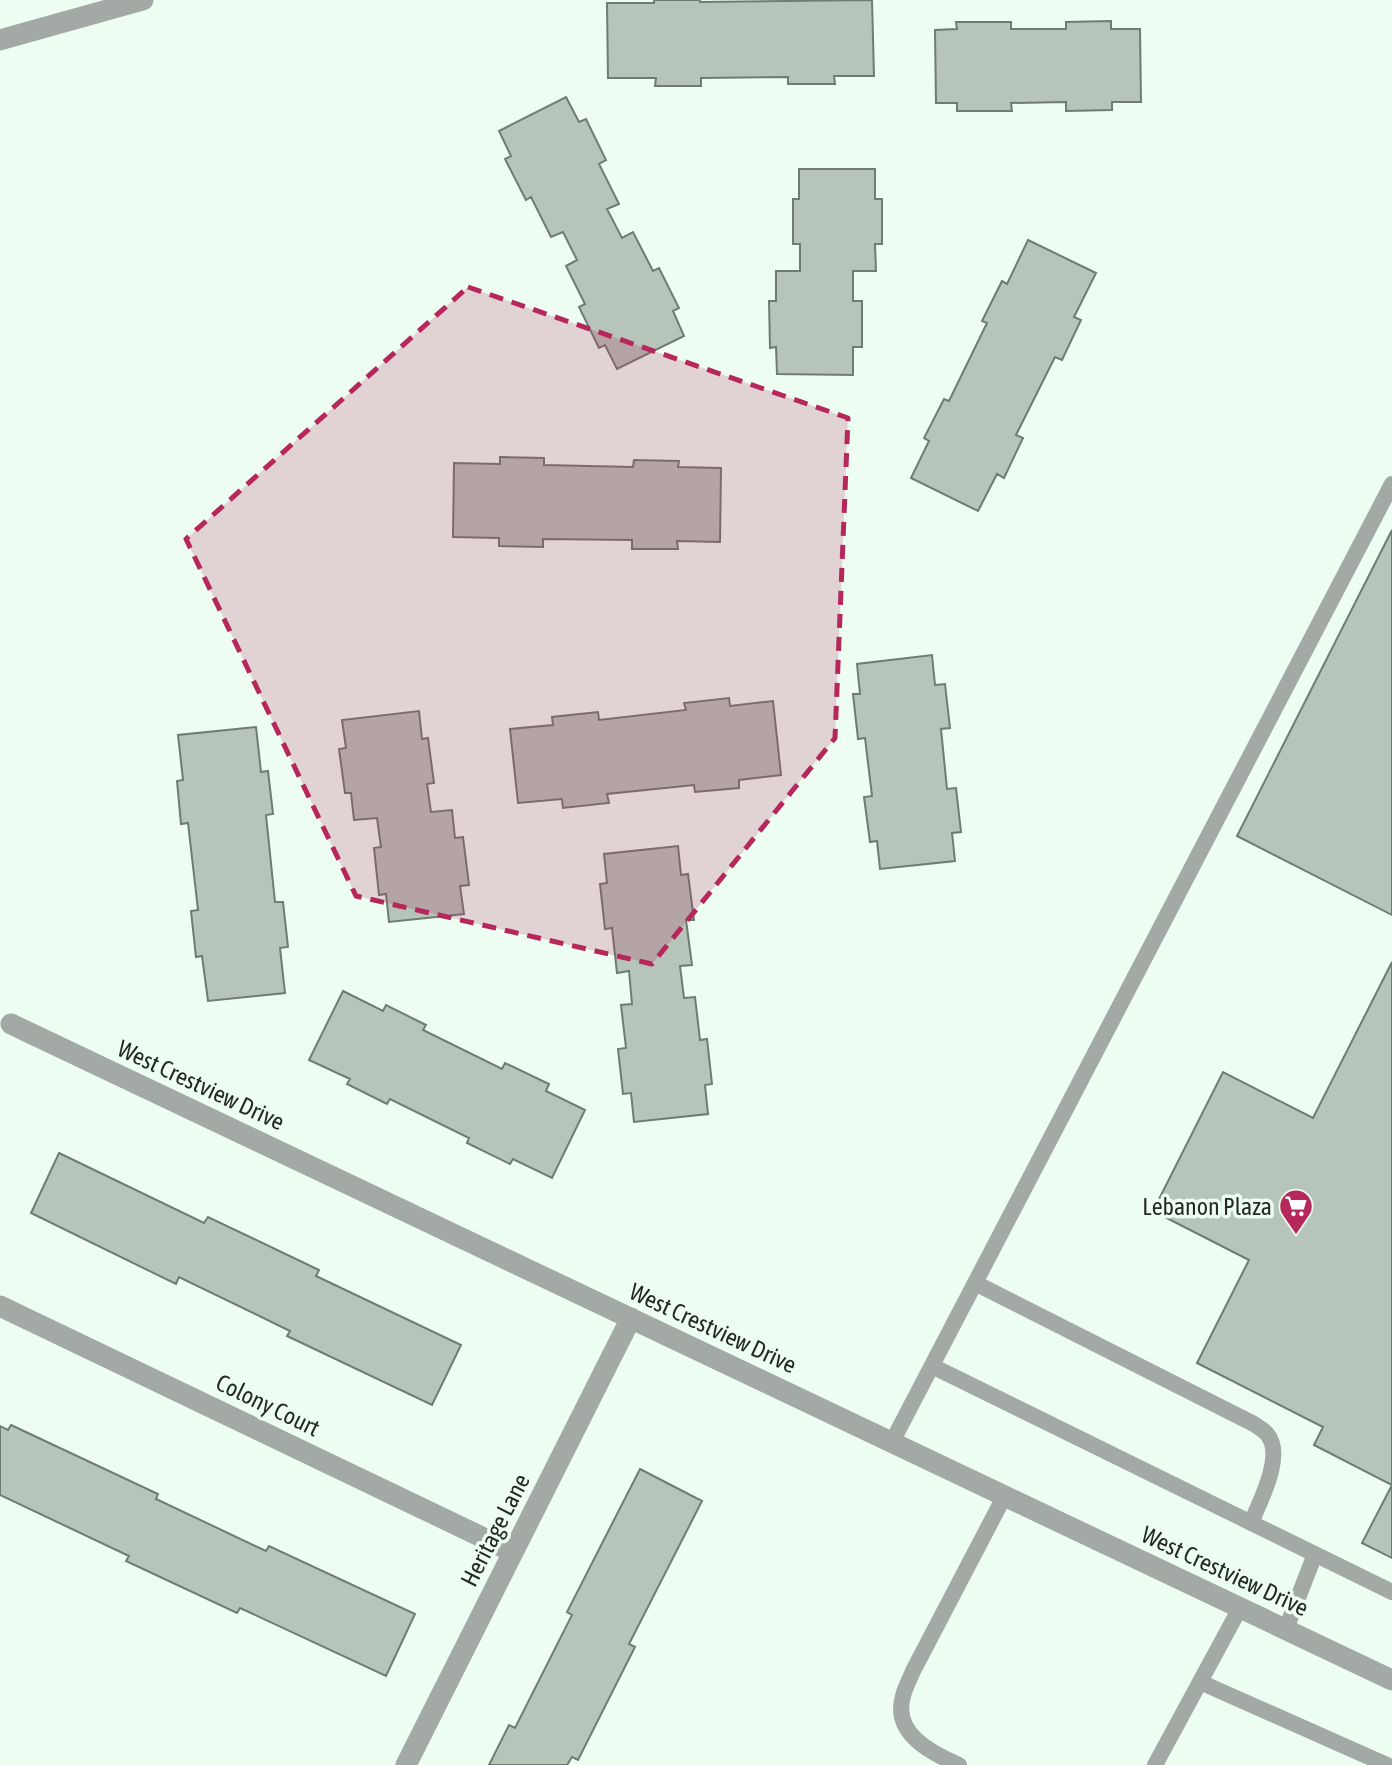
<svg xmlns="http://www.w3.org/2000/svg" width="1392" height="1765" viewBox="0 0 1392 1765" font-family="'Asap Condensed',sans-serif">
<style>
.building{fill:#b6c4ba;stroke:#6e7c72;stroke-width:2}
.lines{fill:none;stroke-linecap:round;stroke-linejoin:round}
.lane{stroke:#a3a9a5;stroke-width:16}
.street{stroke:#a3a9a5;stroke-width:21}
.marked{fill:#b6285c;fill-opacity:0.2;stroke:#b6285c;stroke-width:5;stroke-dasharray:14 9;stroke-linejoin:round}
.labels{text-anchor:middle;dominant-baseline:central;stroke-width:7;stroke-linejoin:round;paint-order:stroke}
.street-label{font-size:24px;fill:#252a26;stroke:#edfdf2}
.poi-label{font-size:24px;fill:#252a26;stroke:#edfdf2;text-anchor:end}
</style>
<rect width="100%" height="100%" fill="#edfdf2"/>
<path class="building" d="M654,0H700V2L872,0L874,76H834L835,84H788V77L701,78V86H655L656,78H608L607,3H654Z
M1111,21V29H1140L1141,102H1112V110L1066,111V102L1011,103L1012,111H957V103H936L935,30L957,29L956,22H1011V29H1066V22Z
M566,97L579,122L586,119L606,160L599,164L619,204L607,209L622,238L633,232L653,271L659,268L679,308L673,311L684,336L617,369L605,345L599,348L579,307L585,304L566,266L577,260L563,232L551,237L531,197L526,200L505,159L511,156L499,131Z
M799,169H875V199H882V244H875L876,271H853V301H862V347H853V375L777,374L776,347L770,348L769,301H776V271H800V244H793V199H799Z
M1028,240L1096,273L1074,317L1081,320L1062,360L1055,357L1016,435L1023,438L1004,478L997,474L978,511L911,478L929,441L924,438L944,399L949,401L987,323L982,321L1002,281L1007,284Z
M500,457L544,458V465L633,467L634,460L679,461L678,467L721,468L720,542L677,541L678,549H632V540L543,539V547L499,546V538L453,537L454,463L500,464Z
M1392,530V915L1237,836Z
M932,655L935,685L945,684L950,728L941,729L947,789L956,788L961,832L952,833L955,861L880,869L877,841L870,842L864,797L872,796L865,738L858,739L853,694H860L857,664Z
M729,698L730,706L773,701L781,775L739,780V788L695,792L694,785L607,794L609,803L563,808L562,799L518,803L510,729L553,725L552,717L598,712L599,720L686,710L684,703Z
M419,711L422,739L428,738L434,783L427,784L431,812L452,810L455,838L463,837L469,885L460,886L464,914L389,922L386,894L379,895L374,848L381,847L377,818L354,820L351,793H345L339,749L346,748L342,720Z
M256,727L261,772L268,771L273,814L266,815L275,902H283L288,947L280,948L285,993L208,1001L202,956L196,957L191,911L198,910L188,823L181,824L177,781L183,780L178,735Z
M678,846L681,875L688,874L694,920H686L692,965L680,966L684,998L695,997L700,1040L707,1039L712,1084L705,1085L708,1114L634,1122L631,1093L623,1094L618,1049L626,1048L621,1005L632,1004L629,971L617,973L612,928L605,929L600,884L607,883L604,854Z
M1392,962V1558L1362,1543L1392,1485L1314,1445L1323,1427L1197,1363L1249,1260L1153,1211L1223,1072L1313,1118Z
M343,991L383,1011L386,1005L426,1025L423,1030L502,1069L505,1063L549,1084L546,1091L585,1110L552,1178L513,1159L510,1164L467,1143L469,1138L390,1099L387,1104L347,1084L350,1079L309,1060Z
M59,1153L204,1223L208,1217L319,1270L316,1276L461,1345L432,1405L287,1336L290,1331L179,1277L176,1284L31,1213Z
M11,1425L158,1494L156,1499L266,1551L269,1546L415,1614L386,1676L240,1608L237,1613L126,1561L129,1556L0,1495V1426L8,1430Z
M640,1469L702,1501L629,1644L635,1647L578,1760L572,1757L567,1765H489L509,1725L515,1728L572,1615L567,1612Z"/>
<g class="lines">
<path class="lane" d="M975,1283L1254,1424C1258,1427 1264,1430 1267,1434C1285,1455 1260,1501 1251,1523
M932,1366L1392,1592
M892,1442L1392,484
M1286,1629L1315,1554
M1200,1682L1387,1765
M959,1765C931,1753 892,1733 903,1696C905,1687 910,1679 913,1671L1005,1495
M1155,1765L1240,1608"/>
<path class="street" d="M0,40L143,0
M11,1024L1392,1680
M0,1306L513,1552
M406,1765L631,1318"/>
</g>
<path class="marked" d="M468,287L848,418L835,738L652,964L356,896L186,539Z"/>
<defs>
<g id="supermarket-pin" transform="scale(1.75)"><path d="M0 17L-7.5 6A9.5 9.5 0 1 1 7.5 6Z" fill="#b6285c" stroke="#edfdf2"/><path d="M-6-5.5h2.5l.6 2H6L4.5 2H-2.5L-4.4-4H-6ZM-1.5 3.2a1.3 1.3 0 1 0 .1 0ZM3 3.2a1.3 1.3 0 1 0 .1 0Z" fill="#fff"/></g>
</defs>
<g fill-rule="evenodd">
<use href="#supermarket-pin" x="1296" y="1206"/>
</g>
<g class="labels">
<g class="street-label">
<text transform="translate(201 1085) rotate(25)">West Crestview Drive</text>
<text transform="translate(713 1328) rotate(25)">West Crestview Drive</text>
<text transform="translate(268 1405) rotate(26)">Colony Court</text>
<text transform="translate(495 1530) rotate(-63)">Heritage Lane</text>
<text transform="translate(1225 1571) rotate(25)">West Crestview Drive</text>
</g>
<g class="poi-label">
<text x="1272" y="1206">Lebanon Plaza</text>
</g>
</g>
</svg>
